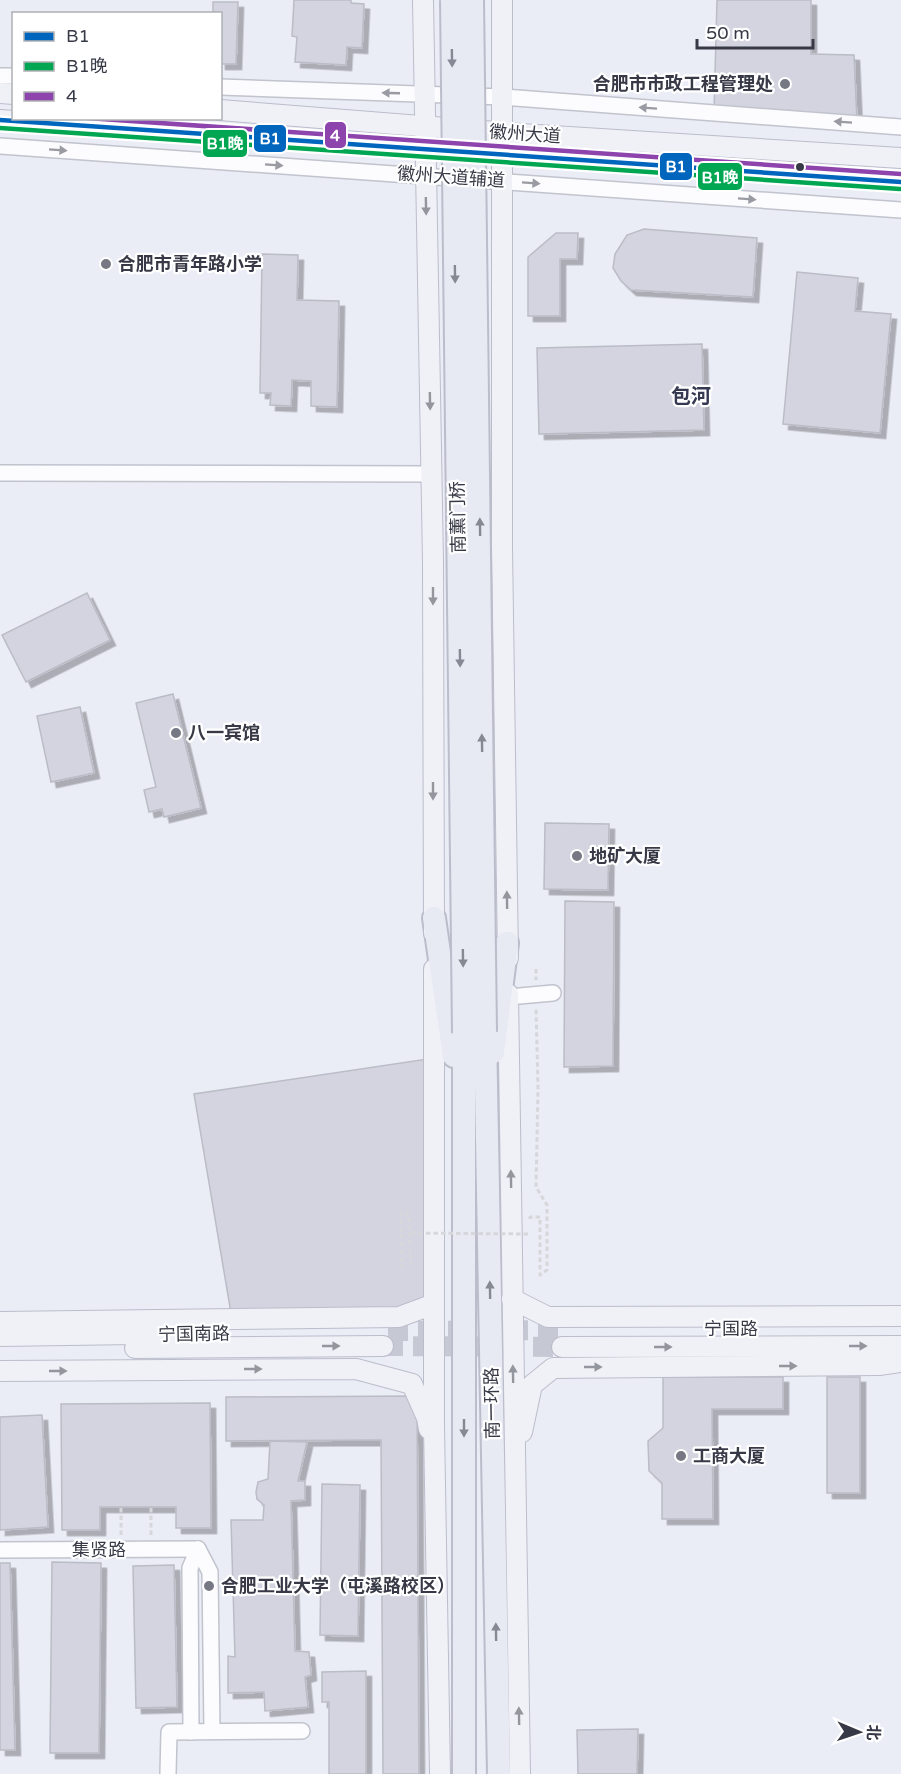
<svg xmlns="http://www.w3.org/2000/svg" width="901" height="1774" viewBox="0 0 901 1774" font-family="'Varela Round','Noto Sans SC',sans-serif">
  <defs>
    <filter id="shadow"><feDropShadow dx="5.5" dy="5.5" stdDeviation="0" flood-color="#0004"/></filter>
  </defs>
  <rect width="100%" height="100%" fill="#eaecf6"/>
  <g fill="#d3d4df" stroke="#babcc6" stroke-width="1.5" filter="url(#shadow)">
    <path d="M294,0H351V3L364,4L362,48L347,47L346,65L295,62L297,37L292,36Z"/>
    <path d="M717,0H811V54L854,55L857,123L714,113Z"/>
    <path d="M213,2H238L236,64H220V14H213Z"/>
    <path d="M644,229L757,238L753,297L631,290L621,281L613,268L615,254L627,235Z"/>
    <path d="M556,233H578L577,259H560V316H528V257Z"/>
    <path d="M262,254L298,255L297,300L339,301L337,407L311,406V381L292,380L291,406L270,405L271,393H260Z"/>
    <path d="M797,272L858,278L855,311L891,314L880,433L783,424Z"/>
    <path d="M702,344L704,430L539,434L537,348Z"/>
    <path d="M87,593L110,640L26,682L2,635Z"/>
    <path d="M173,694L201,808L164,817L162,809L149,812L144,790L156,787L136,703Z"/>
    <path d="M80,707L94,773L51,782L37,716Z"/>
    <path d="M545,823L609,824L608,890L544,889Z"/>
    <path d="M565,901L614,902L613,1066L564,1067Z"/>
    <path d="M434,1058V1304L399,1317L232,1319L194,1094Z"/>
    <path d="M663,1377H783V1409H712L713,1519H662V1483L649,1471L648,1441L663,1428Z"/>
    <rect x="827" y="1377" width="33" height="116"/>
    <path d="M417,1396L419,1774H383L381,1440L226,1441V1397Z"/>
    <path d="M210,1403L211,1528H176V1507H100V1530H62L61,1404Z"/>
    <path d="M42,1415L48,1527L0,1530V1417Z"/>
    <path d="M270,1441L307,1442L298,1481H305V1500L291,1501L295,1651L309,1652L311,1675L305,1677L308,1707L265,1711L264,1692L228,1693V1656L235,1657L231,1520H263L264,1505L257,1499L256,1492L258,1482L268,1479Z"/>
    <path d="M322,1484L360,1485L358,1636L320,1635Z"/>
    <path d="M52,1562L101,1563L99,1753H50Z"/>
    <path d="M0,1563H10L15,1750H0Z"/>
    <path d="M174,1565L177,1707L136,1708L133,1566Z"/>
    <path d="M366,1671V1774H329V1702H322V1672Z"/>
    <path d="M638,1729L637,1774H578L577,1730Z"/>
  </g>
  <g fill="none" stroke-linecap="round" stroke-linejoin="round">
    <g stroke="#c6c8d3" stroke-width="20" stroke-dasharray="20 10" stroke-linecap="butt">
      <path d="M388,1331L561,1330"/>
      <path d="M383,1346L562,1347"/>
    </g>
    <defs>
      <g id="minor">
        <path d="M0,76H14"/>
        <path d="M220,87L503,97L901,127"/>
        <path d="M0,146L901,210"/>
        <path d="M0,473L431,474"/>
        <path d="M508,997L553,993"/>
        <path d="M198,1549L210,1572L212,1731"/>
        <path d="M0,1550L198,1549"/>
        <path d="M191,1732L190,1568L198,1549"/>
        <path d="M168,1774L169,1732L302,1731"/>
      </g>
      <g id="major">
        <path d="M423,0L433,562L434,933"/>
        <path d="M502,0V548L508,958"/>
        <path d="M0,93L14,94"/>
        <path d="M220,110L521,134L901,158"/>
        <path d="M0,120L901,182"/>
        <path d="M434,969V1427L440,1774"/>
        <path d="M508,994L520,1774"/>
        <path d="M512,1299L548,1317L901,1316"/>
        <path d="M0,1322L399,1317L434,1304"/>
        <path d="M0,1336L202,1333"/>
        <path d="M562,1347L901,1346"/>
        <path d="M135,1348L383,1346"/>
        <path d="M0,1371L356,1369L412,1384L427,1418L429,1429"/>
        <path d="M522,1432L532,1385L553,1368L879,1365L901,1362"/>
      </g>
      <g id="highway">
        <path d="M434,918L454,1056"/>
        <path d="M485,1032L499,1774"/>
        <path d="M493,1052L507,943"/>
        <path d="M464,1774V1033"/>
      </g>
    </defs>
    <use href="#minor" stroke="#c1c3cd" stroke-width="18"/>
    <use href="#major" stroke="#bbbdcb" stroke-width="22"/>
    <use href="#highway" stroke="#bbbdcb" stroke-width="26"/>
    <g stroke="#d6d7da" stroke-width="3" stroke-dasharray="4.5 3" stroke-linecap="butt">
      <path d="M536,969V980"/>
      <path d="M530,1219V1217H540V1275L547,1270V1205L536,1187L538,1088L536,1008"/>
      <path d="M402,1269L401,1213L409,1214L411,1265"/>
      <path d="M121,1535V1507"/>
      <path d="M151,1535V1507"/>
    </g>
    <use href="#minor" stroke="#fcfcfe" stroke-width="15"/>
    <use href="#major" stroke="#f0f1f7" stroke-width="20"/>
    <use href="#highway" stroke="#e7e9f3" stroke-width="22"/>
    <defs>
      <g id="highway-bridge">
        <path d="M452,0L464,1033"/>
        <path d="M472,0L485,1032"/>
      </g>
    </defs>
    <use href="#highway-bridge" stroke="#bbbdcb" stroke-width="26" stroke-linecap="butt"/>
    <path stroke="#d6d7da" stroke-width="3" stroke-dasharray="4.5 3" stroke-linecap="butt" d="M411,1233L529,1234"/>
    <use href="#highway-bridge" stroke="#e7e9f3" stroke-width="22"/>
    <defs>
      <path id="bus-1" d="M0,120L901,182"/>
      <path id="bus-2" d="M0,128L900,189"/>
      <path id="bus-3" d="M87,118L901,174"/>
    </defs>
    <use href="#bus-1" stroke="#fff" stroke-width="9"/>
    <use href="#bus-2" stroke="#fff" stroke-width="9"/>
    <use href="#bus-3" stroke="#fff" stroke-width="9"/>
    <use href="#bus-1" stroke="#0065bd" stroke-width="4.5"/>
    <use href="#bus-2" stroke="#00a651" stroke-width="4.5"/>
    <use href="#bus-3" stroke="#8e44ad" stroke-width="4.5"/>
  </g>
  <defs><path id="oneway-solid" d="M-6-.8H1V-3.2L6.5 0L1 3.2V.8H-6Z" transform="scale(1.5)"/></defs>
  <g fill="#868994">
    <use href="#oneway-solid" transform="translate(452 58) rotate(89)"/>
    <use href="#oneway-solid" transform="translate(455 274) rotate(89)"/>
    <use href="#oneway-solid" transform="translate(480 527) rotate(-91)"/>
    <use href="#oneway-solid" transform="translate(460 658) rotate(89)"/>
    <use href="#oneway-solid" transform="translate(482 743) rotate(-91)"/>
    <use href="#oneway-solid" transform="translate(463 958) rotate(89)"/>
    <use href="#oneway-solid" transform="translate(490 1290) rotate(-91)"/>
    <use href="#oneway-solid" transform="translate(464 1428) rotate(90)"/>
    <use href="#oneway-solid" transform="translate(496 1632) rotate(-91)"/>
  </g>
  <g fill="#9a9ba2">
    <use href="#oneway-solid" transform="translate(391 93) rotate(-178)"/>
    <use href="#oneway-solid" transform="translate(648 108) rotate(-176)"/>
    <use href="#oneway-solid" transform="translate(843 122) rotate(-176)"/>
    <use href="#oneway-solid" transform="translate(58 150) rotate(4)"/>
    <use href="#oneway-solid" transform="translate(274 165) rotate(4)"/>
    <use href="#oneway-solid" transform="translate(531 183) rotate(4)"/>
    <use href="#oneway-solid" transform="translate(747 199) rotate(4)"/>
  </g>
  <g fill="#94969e">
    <use href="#oneway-solid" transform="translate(426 206) rotate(89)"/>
    <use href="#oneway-solid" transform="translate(430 401) rotate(89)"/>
    <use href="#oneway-solid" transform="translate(433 596) rotate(90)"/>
    <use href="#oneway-solid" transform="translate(433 791) rotate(90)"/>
    <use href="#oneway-solid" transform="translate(507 900) rotate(-91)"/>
    <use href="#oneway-solid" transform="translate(511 1179) rotate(-91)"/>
    <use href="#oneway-solid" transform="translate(331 1346)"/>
    <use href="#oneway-solid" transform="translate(858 1346)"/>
    <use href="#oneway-solid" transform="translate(663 1347)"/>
    <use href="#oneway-solid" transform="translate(788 1366)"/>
    <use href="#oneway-solid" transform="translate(593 1367)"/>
    <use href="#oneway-solid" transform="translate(253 1369)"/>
    <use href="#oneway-solid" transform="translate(58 1371)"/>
    <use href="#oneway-solid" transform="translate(513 1374) rotate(-91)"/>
    <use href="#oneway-solid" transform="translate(519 1716) rotate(-91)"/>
  </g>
  <g fill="#767884" stroke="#fff" stroke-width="2">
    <circle cx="785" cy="84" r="6"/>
    <circle cx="106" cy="264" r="6"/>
    <circle cx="176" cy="733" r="6"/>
    <circle cx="577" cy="856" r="6"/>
    <circle cx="681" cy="1456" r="6"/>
    <circle cx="209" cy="1586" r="6"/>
  </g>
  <circle fill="#373a46" stroke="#fff" stroke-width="2" cx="800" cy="167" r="5"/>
  <g text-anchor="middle" stroke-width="4.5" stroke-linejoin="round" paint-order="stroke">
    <g font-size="18" font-weight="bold" fill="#373a46" stroke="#fff" text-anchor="start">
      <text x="773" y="90" text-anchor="end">合肥市市政工程管理处</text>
      <text x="118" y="270">合肥市青年路小学</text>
      <text x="188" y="739">八一宾馆</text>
      <text x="589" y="862">地矿大厦</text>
      <text x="693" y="1462">工商大厦</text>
      <text x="221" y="1592">合肥工业大学（屯溪路校区）</text>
    </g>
    <g font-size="18" fill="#373a46" stroke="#fff">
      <text transform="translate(525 134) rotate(4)" y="6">徽州大道</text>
      <text transform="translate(451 177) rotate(4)" y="6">徽州大道辅道</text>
      <text transform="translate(458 517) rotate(-91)" y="6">南薰门桥</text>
      <text x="731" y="1335">宁国路</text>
      <text transform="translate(194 1334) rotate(-1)" y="6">宁国南路</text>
      <text transform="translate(492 1403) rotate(-91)" y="6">南一环路</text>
      <text x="99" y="1556">集贤路</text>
    </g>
    <g font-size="20" font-weight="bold" fill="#353951" stroke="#fff">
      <text x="691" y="403">包河</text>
    </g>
  </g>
  <g stroke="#fff" stroke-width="2">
    <rect x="324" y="121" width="23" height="28" rx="6" fill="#8e44ad"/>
    <rect x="253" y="124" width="34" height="29" rx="6" fill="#0065bd"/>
    <rect x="202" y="129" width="46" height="29" rx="6" fill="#00a651"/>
    <rect x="659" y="152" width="34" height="29" rx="6" fill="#0065bd"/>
    <rect x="697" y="162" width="46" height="29" rx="6" fill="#00a651"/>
  </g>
  <g font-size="16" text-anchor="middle" font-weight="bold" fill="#fff">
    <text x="335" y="141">4</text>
    <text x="270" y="144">B1</text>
    <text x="225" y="149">B1晚</text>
    <text x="676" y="172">B1</text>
    <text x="720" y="183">B1晚</text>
  </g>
  <rect x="12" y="12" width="210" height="108" fill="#ffffff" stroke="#afb0b5" stroke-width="1.5"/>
  <rect x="24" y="32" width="30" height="9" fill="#0065bd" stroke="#afb0b5" stroke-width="1.5"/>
  <text x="66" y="42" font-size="18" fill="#373a46">B1</text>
  <rect x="24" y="62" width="30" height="9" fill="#00a651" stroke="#afb0b5" stroke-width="1.5"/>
  <text x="66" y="72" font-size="18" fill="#373a46">B1晚</text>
  <rect x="24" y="92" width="30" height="9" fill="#8e44ad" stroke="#afb0b5" stroke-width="1.5"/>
  <text x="66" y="102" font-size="18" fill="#373a46">4</text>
  <g transform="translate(859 1732) rotate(92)" stroke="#ffffff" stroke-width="4.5" paint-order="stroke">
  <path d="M0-4.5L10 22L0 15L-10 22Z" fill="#373a46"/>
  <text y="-9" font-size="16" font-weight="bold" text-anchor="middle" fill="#373a46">北</text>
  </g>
  <path d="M697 39v9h116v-9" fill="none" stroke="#373a46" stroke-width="3"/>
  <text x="706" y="39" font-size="18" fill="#373a46" stroke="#ffffff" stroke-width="4.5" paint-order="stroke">50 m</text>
</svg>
